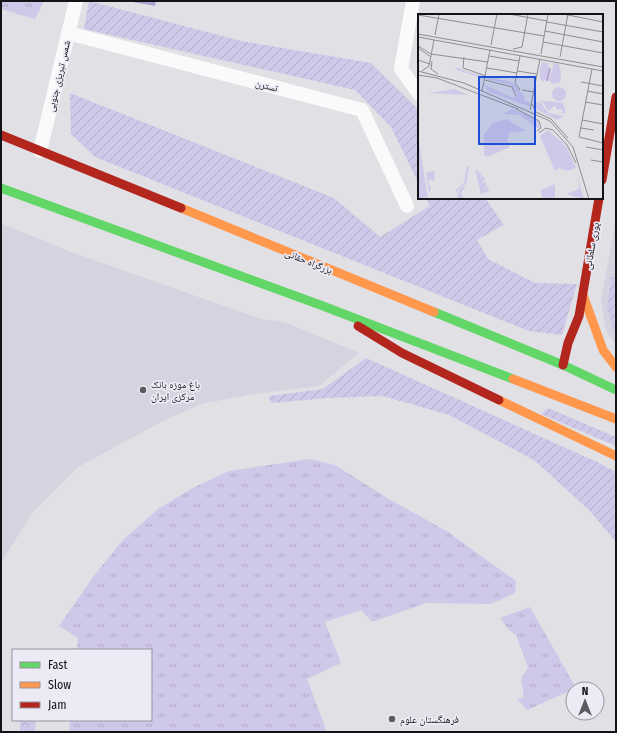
<svg xmlns="http://www.w3.org/2000/svg" width="617" height="733" viewBox="0 0 617 733" font-family="'Fira Sans Condensed','Noto Naskh Arabic',sans-serif">
  <defs>
    <pattern id="grass-tufts" width="24" height="20" patternUnits="userSpaceOnUse"><rect width="24" height="20" fill="#d0c8e9"/><path d="M3 7l-1-3M5 7V3M7 7l1-3M15 17l-1-3M17 17v-4M19 17l1-3" fill="none" stroke="#b2abc7"/></pattern>
    <pattern id="forest-crowns" width="20" height="18" patternUnits="userSpaceOnUse"><rect width="20" height="18" fill="#d0c8e9"/><path d="M2 6a3 3 0 1 1 6 0M12 15a3 3 0 1 1 6 0" fill="none" stroke="#b2abc7"/></pattern>
    <pattern id="garden-furrows" width="10" height="10" patternUnits="userSpaceOnUse"><rect width="10" height="10" fill="#d0c8e9"/><path d="M-1 1l2-2M0 10L10 0M9 11l2-2" fill="none" stroke="#b2abc7"/></pattern>
  </defs>
  <rect width="100%" height="100%" fill="#e0e0e5"/>
  <g fill="#d5d3df">
    <path d="M616,219V345L606,331L601,300Z"/>
    <path d="M1,223L68,251L261,319L284,322L359,353L319,386L253,394L201,404L159,423L78,467L32,513L1,563Z"/>
  </g>
  <g fill="url(#grass-tufts)">
    <path d="M1,1H44L35,19L1,9Z"/>
    <path d="M310,459L335,465L389,499L448,532L516,581L515,593L491,604L426,603L372,622L361,610L325,622L341,663L307,679L327,732H69L70,720H151V650H77L78,638L59,626L93,577L123,540L158,509L193,488L229,471Z"/>
    <path d="M530,607L576,688L527,710L517,699L524,697L521,680L528,667L516,635L509,630L500,618Z"/>
  </g>
  <path fill="url(#forest-crowns)" d="M20,720H36L35,732H20Z"/>
  <g fill="url(#garden-furrows)">
    <path d="M89,1L241,41L371,63L419,110V184L391,127L355,90L84,29Z"/>
    <path d="M70,93L334,198L380,237L430,206L426,198H485L504,225L477,240L488,259L535,283L577,284L562,335L529,331L95,157L71,134Z"/>
    <path d="M611,277H616V337L607,308Z"/>
    <path d="M366,358L597,462L616,472V542L589,510L534,460L449,415L383,396L327,398L271,403L269,396L323,389Z"/>
    <path d="M548,408L616,437V446L541,414Z"/>
  </g>
  <path fill="#afa3d0" d="M127,1H156L155,6Z"/>
  <g fill="none" stroke-linecap="round" stroke-linejoin="round">
    <g stroke="#fafafb" stroke-width="14">
      <path d="M413,1L401,69L419,94"/>
      <path d="M68,33L362,110L407,206"/>
      <path d="M40,151L76,1"/>
    </g>
    <g stroke="#63d668" stroke-width="9">
      <path d="M1,188L323,306L513,379"/>
      <path d="M434,312L563,365L616,390"/>
    </g>
    <g stroke="#ff974d" stroke-width="9">
      <path d="M181,208L434,312"/>
      <path d="M583,295L603,350L616,367"/>
      <path d="M513,379L616,419"/>
      <path d="M499,400L616,456"/>
    </g>
    <g stroke="#b3261e" stroke-width="9">
      <path d="M1,135L181,208"/>
      <path d="M602,180L616,97"/>
      <path d="M358,326L402,353L499,400"/>
      <path d="M563,365L568,343L579,316L599,198"/>
    </g>
  </g>
  <g fill="#5b5a5e" stroke="#eceaf5" stroke-width="1.5">
    <circle cx="143" cy="390" r="4"/>
    <circle cx="392" cy="719" r="4"/>
  </g>
  <g text-anchor="middle" stroke-width="3.5" stroke-linejoin="round" paint-order="stroke">
    <g font-size="10" fill="#131216" stroke="#eceaf5">
      <text transform="translate(58 76) rotate(-77)" y="4">شمس تبریزی جنوبی</text>
      <text transform="translate(267 85) rotate(15)" y="4">نسترن</text>
      <text transform="translate(591 246) rotate(-80)" y="4">پوری سلطانی</text>
      <text transform="translate(309 261) rotate(22)" y="4">بزرگراه حقانی</text>
    </g>
    <g font-size="10" fill="#131216" stroke="#eceaf5" text-anchor="start">
      <text x="151" y="388">باغ موزه بانک<tspan x="151" dy="12">مرکزی ایران</tspan></text>
      <text x="400" y="723">فرهنگستان علوم</text>
    </g>
  </g>
  <g transform="translate(418 14)">
    <rect width="185" height="185" fill="#e0e0e5"/>
    <path d="M124,48L129,49L131,53L129,65L124,68L121,61ZM136,49L141,50L143,60L142,68L134,70L131,66ZM41,54L50,58L65,62L64,64L36,55ZM36,75L51,81L9,79L24,77ZM89,105L108,117L90,119L92,123L89,125L92,133L69,143L66,141V120L75,109ZM0,116L2,134L10,185H0ZM130,116L148,132L158,154L150,157L141,154L137,157L122,122ZM49,152L51,153L48,170H47L40,176L39,179L41,181V176L48,171L43,179L46,185H40L38,176L46,169ZM57,155L65,161L61,162L66,163L67,166L63,169L68,168L69,172L65,175L70,173L71,177L63,180ZM17,157L16,168L13,165L10,167L13,175L11,179L8,158ZM160,159L162,172L166,185L148,180L161,175ZM137,170V185H124L123,176Z" fill="#d0c8e9"/>
    <path d="M69,63L94,68L107,83L105,86L113,89L112,93L69,77L67,71L95,84L100,81L93,71L68,65ZM134 80a7 7 0 1 1 14 0a7 7 0 1 1-14 0ZM120,86L145,89L148,100L144,99L145,95H138V91L130,97L126,89ZM116,88L123,89L130,99L146,102L139,106L118,95ZM94,95L120,107L122,114H119L102,101L85,100Z" fill="#d0c8e9"/>
    <path fill="none" stroke="#afa3d0" stroke-width="2" d="M129,67L132,54"/>
    <path fill="none" stroke="#8e8e92" stroke-width="1" d="M91,0L129,7M145,0L185,8M0,1L126,22M129,8L185,18M127,17L185,28M0,20L185,53M17,21L21,0M0,23L185,57M125,28L185,39M73,31L79,0M0,32L13,40L70,48M0,34L13,43M95,35L104,33L110,0M123,40L130,0M71,42L101,47M102,42L97,69L102,76M46,43L45,54L68,62M142,43L150,0M0,46L12,50M14,47L13,55L20,60M69,54L99,59M174,55L161,123L185,129M0,57L46,69L132,107L155,133L171,185M4,57L11,52L16,26M99,57L119,60M0,61L19,64L100,95M67,66L94,73L98,82M163,68L185,72M104,76L116,78M64,77L72,36M169,77L185,80M167,88L185,91M114,90L118,98L133,105L150,124M98,95L121,107L123,114L119,117M112,96L122,45M164,106L185,110M163,114L176,116M121,119L128,114L135,116L149,131L158,149M168,133L185,136M173,146L185,148"/>
    <path fill="#1d4ed8" fill-opacity="0.15" stroke="#1d4ed8" stroke-width="2" d="M61,63H117V130H61Z"/>
    <rect width="185" height="185" fill="none" stroke="#131216" stroke-width="2"/>
  </g>
  <rect width="617" height="733" fill="none" stroke="#131216" stroke-width="4"/>
  <rect x="12" y="649" width="140" height="72" fill="#eceaf5" stroke="#95949c"/>
  <rect x="20" y="662" width="20" height="6" fill="#63d668" stroke="#95949c"/>
  <text x="48" y="669" font-size="12" fill="#131216">Fast</text>
  <rect x="20" y="682" width="20" height="6" fill="#ff974d" stroke="#95949c"/>
  <text x="48" y="689" font-size="12" fill="#131216">Slow</text>
  <rect x="20" y="702" width="20" height="6" fill="#b3261e" stroke="#95949c"/>
  <text x="48" y="709" font-size="12" fill="#131216">Jam</text>
  <g transform="translate(585 701)"><circle r="19" fill="#eceaf5" stroke="#95949c"/>
  <path d="M0-3L7 15L0 10L-7 15Z" fill="#5b5a5e"/>
  <text y="-6" font-size="11" font-weight="bold" text-anchor="middle" fill="#131216">N</text>
  </g>
</svg>
